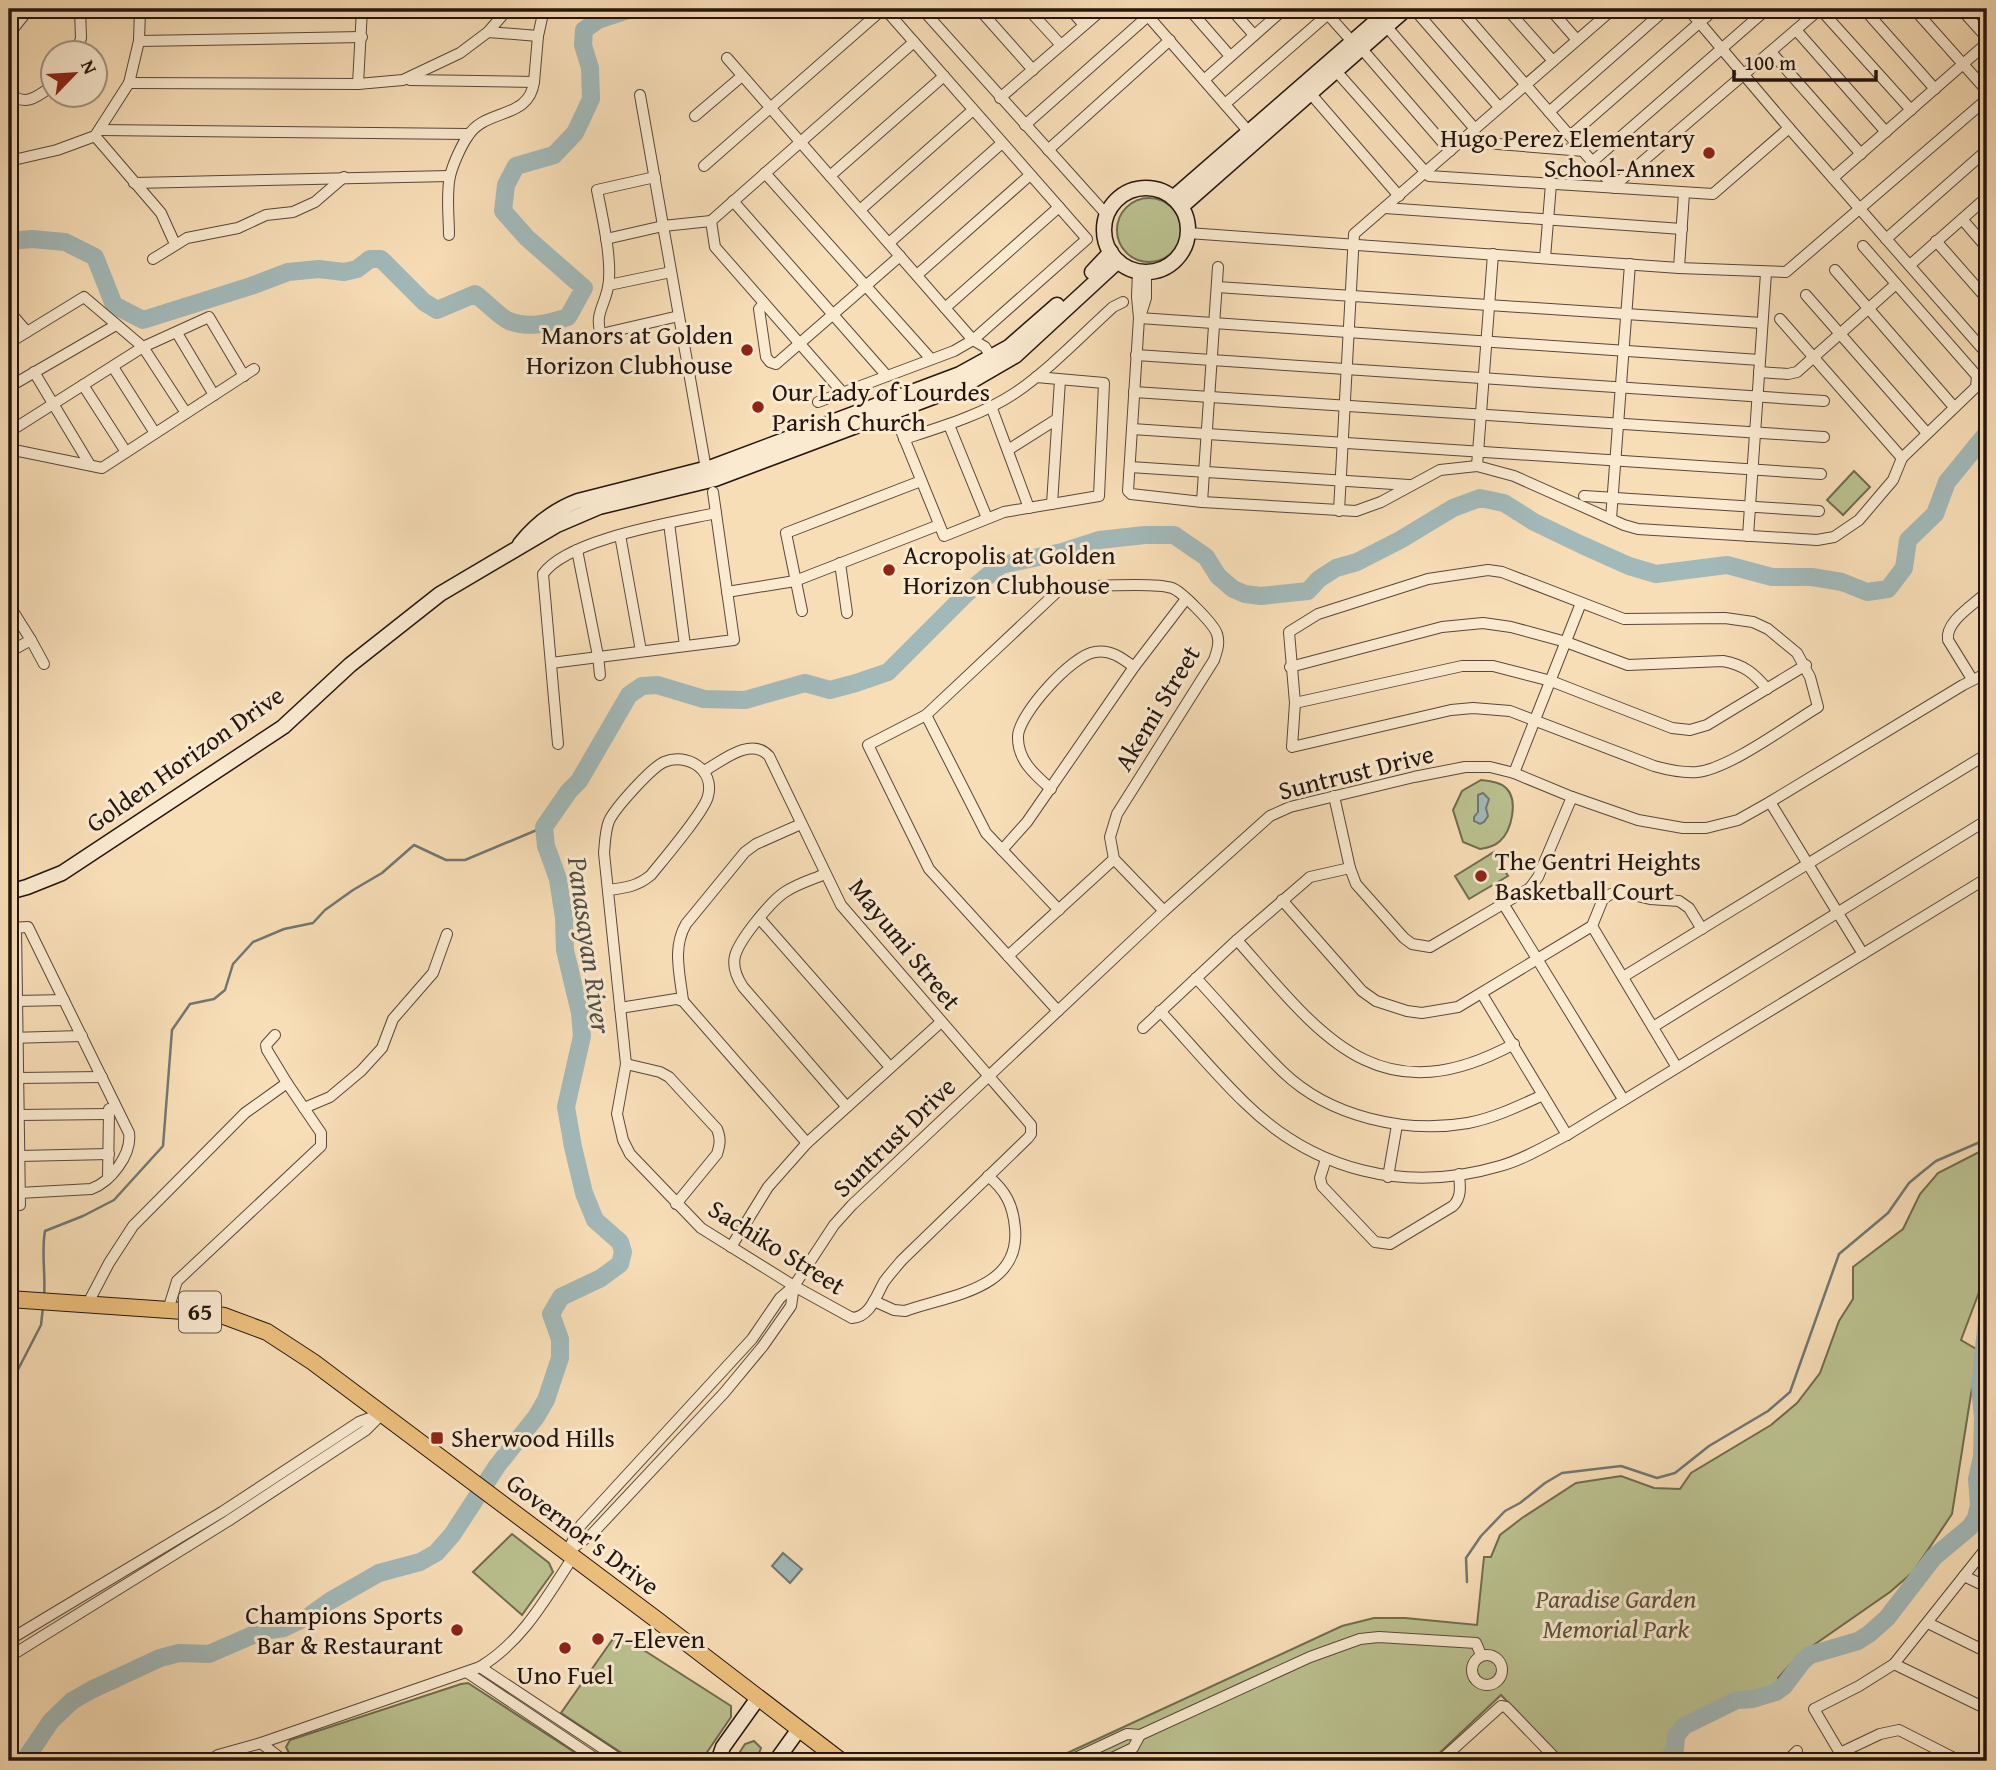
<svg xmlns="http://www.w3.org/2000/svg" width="1996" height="1770" viewBox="0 0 1996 1770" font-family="'Gentium Book Plus',serif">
  <rect width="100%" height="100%" fill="#f8deb7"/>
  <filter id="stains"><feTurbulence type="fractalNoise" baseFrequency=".00286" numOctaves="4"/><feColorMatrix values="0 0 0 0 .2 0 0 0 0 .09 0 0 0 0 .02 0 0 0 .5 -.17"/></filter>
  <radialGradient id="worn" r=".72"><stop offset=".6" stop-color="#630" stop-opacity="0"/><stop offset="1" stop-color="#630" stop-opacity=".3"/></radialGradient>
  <g fill="#bbc290" stroke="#706c50" stroke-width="2">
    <circle cx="1149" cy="230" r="32"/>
    <path d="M1854,471L1870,487L1843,515L1827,500Z"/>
    <path d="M1481,780C1489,781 1501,782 1507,789C1518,801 1512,830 1500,841C1495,846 1487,848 1480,849L1463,842L1453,810L1462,791Z"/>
    <path d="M1494,852L1508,876L1469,899L1455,876Z"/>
    <path d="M1987,1148V1271L1961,1340L1978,1350L1952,1514L1913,1572L1890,1592L1798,1656L1778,1678L1784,1686C1765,1700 1756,1695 1737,1700C1730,1702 1688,1722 1683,1727C1673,1736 1675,1750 1667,1761H1564L1501,1695L1431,1761H1050L1342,1626L1374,1618H1405L1477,1625L1484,1557H1491L1500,1535L1522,1518L1576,1483L1621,1476L1654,1488L1680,1489L1691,1473L1771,1425L1797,1403L1820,1373L1839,1321L1853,1299V1267L1903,1229L1920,1194L1938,1173Z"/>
    <path d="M512,1534L549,1563L553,1572L522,1615L473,1572Z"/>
    <path d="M617,1633L731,1706V1717L701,1761H634L561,1713Z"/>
    <path d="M468,1683L588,1761H299L290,1755L286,1747L290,1740L461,1684Z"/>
    <path d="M754,1741L761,1748L756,1761H734L745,1744Z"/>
  </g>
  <g fill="#a2b9b9" stroke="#707775" stroke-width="2">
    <path d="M1483,793L1489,799L1486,808L1488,816L1484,822L1480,824L1474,821V817L1478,812V795Z"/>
    <path d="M783,1553L802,1569L790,1583L772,1566Z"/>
  </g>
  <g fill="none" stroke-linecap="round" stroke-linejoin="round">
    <g stroke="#707775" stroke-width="2.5">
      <path d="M44,1297C46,1275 41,1253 45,1231L83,1216L114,1200L163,1146L172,1030L190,1004L214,999L225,990L233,964L253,942L284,929L313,923L325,910L353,890L382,873L414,845L446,860H465L544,827"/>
      <path d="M9,1387L41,1325L43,1307"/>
      <path d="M1467,1582L1466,1558L1481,1536L1505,1511L1520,1503L1545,1483L1562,1473L1621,1466L1657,1478L1675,1473L1709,1446L1768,1411L1790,1392L1839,1254L1888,1213L1909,1183L1921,1173L1936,1161L1987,1139"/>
    </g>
    <g stroke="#a2b9b9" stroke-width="18">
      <path d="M9,241L32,239L65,242L95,257L114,305L143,320L251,286L288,272L319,269L344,272L357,269L370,259H381L424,302L437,310L475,294C484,300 501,318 509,321C530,329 549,323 568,317L584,288L527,238L503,211L506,185L516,166L554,155L575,133L591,99L590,68L583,45L584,30L598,20L631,9"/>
      <path d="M24,1761L51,1721L72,1701L91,1690L160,1658L179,1653L209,1654L262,1631L284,1628L309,1616L330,1601L379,1573L420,1562L436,1553L452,1535L497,1466L536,1417L546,1400L560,1358V1339L551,1314L561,1297L601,1278L620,1264L623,1252L620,1242L595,1220L584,1193L573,1147L566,1107L582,1036L580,1013L565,950L564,918L558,879L546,846L544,827L569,791L579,781L629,695L642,686L657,685L704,699L745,700L805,683L830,690L856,683L888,672L967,593L1001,565L1062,552L1099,540L1145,535H1174L1206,557L1218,576L1233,589L1245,594L1261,596L1308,591L1319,579L1336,568L1357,562L1400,540L1453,508L1480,498L1504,503L1534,522L1582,545L1629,566L1656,574L1727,565L1772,577H1812L1842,582L1867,592L1888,589L1904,568L1908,540L1935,514L1947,482L1987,433"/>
      <path d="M1667,1761L1675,1749L1676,1736L1684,1726L1737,1700L1753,1699L1776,1692L1784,1686L1802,1662L1810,1655L1858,1641L1869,1634L1887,1618L1934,1557L1970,1527L1976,1518L1979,1505L1977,1479L1982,1457L1983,1417L1980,1386L1987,1320"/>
    </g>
    <defs>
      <g id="street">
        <path d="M922,9L1107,215"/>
        <path d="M979,9L1033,70"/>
        <path d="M1028,9L1061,45"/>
        <path d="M1070,9L1084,25"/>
        <path d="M1142,9L1249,132"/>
        <path d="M1189,9L1230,56"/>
        <path d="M1231,9L1254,35"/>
        <path d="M1323,9L1348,37"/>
        <path d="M1414,9L1499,107"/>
        <path d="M1460,9L1615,188"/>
        <path d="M1507,9L1553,61"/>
        <path d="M1550,9L1577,40"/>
        <path d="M1688,9L1789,128L1987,354"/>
        <path d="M1820,9L1911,110"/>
        <path d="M1864,9L1935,89"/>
        <path d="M1914,9L1987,91"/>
        <path d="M1961,9L1987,38"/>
        <path d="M1386,26L1475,129"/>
        <path d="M1796,30L1886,132"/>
        <path d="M488,32L538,36"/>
        <path d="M9,34L29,9"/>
        <path d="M139,41L362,37"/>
        <path d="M1361,48L1450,151"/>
        <path d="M77,52L81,38L80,9"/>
        <path d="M1771,52L1861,154"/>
        <path d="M727,58L973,340L985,347L994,362"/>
        <path d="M1336,71L1429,176L1713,194L1789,128"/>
        <path d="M410,80L534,82L538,36L544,9"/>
        <path d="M1204,80L1284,9"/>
        <path d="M129,83L358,84L403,80L460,53L488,32L508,9"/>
        <path d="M358,84L362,9"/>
        <path d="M9,92C24,108 37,97 52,86"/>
        <path d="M1310,93L1399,196"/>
        <path d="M640,95L706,469"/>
        <path d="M1000,98L1103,9"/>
        <path d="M1225,104L1334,9"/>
        <path d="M1549,112L1666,9"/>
        <path d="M695,116L742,76"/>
        <path d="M1025,125L1148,16"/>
        <path d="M100,130L468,134"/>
        <path d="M95,136L161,213L175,244"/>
        <path d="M1570,136L1715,9"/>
        <path d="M1461,141L1584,151"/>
        <path d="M1048,150L1170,40"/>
        <path d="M9,161L57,150L95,136L129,83L139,41L140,9"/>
        <path d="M1592,162L1767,9"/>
        <path d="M704,166L883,9"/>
        <path d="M765,173L931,359"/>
        <path d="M830,176L944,76"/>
        <path d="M655,177L597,190C602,215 613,263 608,287C605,305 594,315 601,334L679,316"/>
        <path d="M1833,178L1987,43"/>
        <path d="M134,183L450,176"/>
        <path d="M1614,186L1820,9"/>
        <path d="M733,201L887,376"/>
        <path d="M1385,208L1682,229"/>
        <path d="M860,210L973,110"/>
        <path d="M1962,219L1987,248"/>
        <path d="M1188,233L1679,268L1786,272L1987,99"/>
        <path d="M449,235C449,217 446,194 450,176C453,164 461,146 468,136C485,108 529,120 534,82"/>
        <path d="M606,239L663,226L711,221"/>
        <path d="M1886,239L1987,150"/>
        <path d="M1936,241L1987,299"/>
        <path d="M889,243L1002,143"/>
        <path d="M1545,258L1551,184"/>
        <path d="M153,259L187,238L238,228L266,215L293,212L315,202L344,177"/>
        <path d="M1910,265L1987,197"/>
        <path d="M1679,268L1684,193"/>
        <path d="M1835,270L1954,407"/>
        <path d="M1138,271L1137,297L1139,318L1128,491L1131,494L1202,502L1356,511L1381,502L1440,470L1477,466L1514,476L1624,525L1638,529L1817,540L1834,537L1859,520L1893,480L1902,458L1976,387L1977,376L1863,246"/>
        <path d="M917,275L1030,175"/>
        <path d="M609,285L671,272"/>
        <path d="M1217,287L1762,323"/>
        <path d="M1806,295L1926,432"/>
        <path d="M764,303L759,309L766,357L770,362L776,364L900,256"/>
        <path d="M945,308L1059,207"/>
        <path d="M9,311L27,332"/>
        <path d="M1141,314L1146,298V272"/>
        <path d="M1139,318L1760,360"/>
        <path d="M1780,319L1902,458"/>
        <path d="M177,333L214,395"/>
        <path d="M9,343L84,297L143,347L209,317L244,376"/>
        <path d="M1136,355L1824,401"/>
        <path d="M113,367L155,433"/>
        <path d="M34,372L90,465"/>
        <path d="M1759,372L1788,374L1797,372L1896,284"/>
        <path d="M83,385L126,452"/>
        <path d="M9,387L116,325"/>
        <path d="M1134,392L1824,437"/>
        <path d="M843,393L715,247L711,221L914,42"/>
        <path d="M818,402L954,351L973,340L1087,239L885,9"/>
        <path d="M891,406L944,536L1004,512L1099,496L1104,383L1036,377"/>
        <path d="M991,406L1029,508"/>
        <path d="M949,425L987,518"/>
        <path d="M1132,429L1821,474"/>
        <path d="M9,432L143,347L186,413"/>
        <path d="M904,439C941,427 982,415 1015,393C1050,369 1081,336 1113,307L1123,302"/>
        <path d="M9,449L102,468L254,369"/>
        <path d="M1008,450L1057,419"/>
        <path d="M1477,466L1493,254"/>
        <path d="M1130,467L1409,485"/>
        <path d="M1584,496L1819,511"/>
        <path d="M1202,502L1218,267"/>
        <path d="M1052,504L1060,380"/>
        <path d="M1339,511L1354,234L1613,9"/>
        <path d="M1611,519L1630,264"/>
        <path d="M669,523L685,646"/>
        <path d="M620,535L641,651"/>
        <path d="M1748,536L1766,273"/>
        <path d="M577,550L598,656L600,675"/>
        <path d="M840,563L847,613"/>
        <path d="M1488,570L1502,572L1624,619L1725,618L1753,622L1768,629L1797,653L1810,677L1818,707C1788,725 1729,769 1697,772C1682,773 1668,770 1654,766L1510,711L1473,708L1451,710L1292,747L1295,703L1289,632L1318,614L1428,579Z"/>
        <path d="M727,592L795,581L939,525"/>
        <path d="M9,605L31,640L9,652"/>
        <path d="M802,611L786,533L921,481"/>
        <path d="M31,640L44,664"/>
        <path d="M551,663L734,640L713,492"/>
        <path d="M1290,667L1442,627L1483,623L1511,627L1566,642L1628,665L1723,661C1744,665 1754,673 1767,689"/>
        <path d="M1972,679L1948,640C1945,621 1975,604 1987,592"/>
        <path d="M1295,703L1462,666H1493L1551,681L1672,728L1690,730L1707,725L1806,665"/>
        <path d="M926,715L986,833L1059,910"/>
        <path d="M558,744L543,574C567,539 675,522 716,513"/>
        <path d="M1514,773L1581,603"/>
        <path d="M1051,789C1035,775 1017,760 1018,736C1019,714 1072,655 1095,652C1110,649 1122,658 1134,667"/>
        <path d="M1334,796L1350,868L1356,884L1404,938L1412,944L1430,947L1530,888L1538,877L1572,797"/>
        <path d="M1770,802L1863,954"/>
        <path d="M1002,850L1027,822L1134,667L1186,599"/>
        <path d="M825,874C811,880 797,884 785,892C771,901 739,940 735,956C732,968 737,978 743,987L846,1106"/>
        <path d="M608,890C626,888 638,886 651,875C663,860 705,811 708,796C715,770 687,752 664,762C651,768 615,808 609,821C605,831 605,843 604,853L626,1064L617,1114L623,1140L630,1154L701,1228L794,1286L852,1318C870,1317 876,1296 884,1282C889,1275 896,1267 902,1260L1028,1138L1031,1134V1125L841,905L769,756C751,736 722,761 704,771"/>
        <path d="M1282,900L1362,991L1376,1001L1407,1011L1422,1013L1458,1007L1592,926L1603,899L1611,894L1620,892L1650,899L1679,901L1689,908L1702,929"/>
        <path d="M1504,905L1623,1099"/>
        <path d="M760,919L890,1067"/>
        <path d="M1592,926L1676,1066"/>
        <path d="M9,928L28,927L129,1133C132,1154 111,1182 91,1189L19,1193L9,1186"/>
        <path d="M16,928L20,1205"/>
        <path d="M1237,940C1320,1034 1377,1118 1514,1044"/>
        <path d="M1008,956L1114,859"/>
        <path d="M1623,977L1987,754"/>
        <path d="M1196,978C1225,1009 1253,1043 1283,1072C1330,1117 1405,1134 1468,1123C1494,1118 1519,1106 1543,1095"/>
        <path d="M1482,994L1567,1135"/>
        <path d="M17,1001L64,1000"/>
        <path d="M683,1001C680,974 672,948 686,924L745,852L756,844L801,824"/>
        <path d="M620,1008L676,999L683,1001L807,1143"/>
        <path d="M1058,1011L929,869L868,745L926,715L1059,590C1079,586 1154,582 1172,588C1181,591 1214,624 1217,634C1220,643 1217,651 1214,660L1117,814L1110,837L1114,859L1164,911"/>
        <path d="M1160,1011C1188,1041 1214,1073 1244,1102C1314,1171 1405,1194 1500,1166C1523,1160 1545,1146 1567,1135L1987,878"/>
        <path d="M1653,1027L1987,820"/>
        <path d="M1143,1028L1237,940L1310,877L1350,868"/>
        <path d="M275,1035L266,1045L267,1050L287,1083"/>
        <path d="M9,1038L82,1036"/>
        <path d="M626,1064L660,1072L669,1077L717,1129C721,1139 720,1144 717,1154L676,1204"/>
        <path d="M18,1078L102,1077"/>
        <path d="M304,1108L330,1097L361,1071L382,1048L393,1019L433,973L447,934"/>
        <path d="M18,1115L109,1114"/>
        <path d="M19,1156L109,1154"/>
        <path d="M1326,1159L1320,1178L1322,1186L1375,1242L1390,1244L1453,1206C1462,1197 1460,1186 1459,1174"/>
        <path d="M1388,1177L1397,1125"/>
        <path d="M108,1178L109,1109"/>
        <path d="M731,1247L768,1187L807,1143L941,1022"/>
        <path d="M874,1301L894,1310L905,1311C949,1295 1021,1290 1015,1228C1013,1205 1006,1191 988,1176"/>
        <path d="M87,1305L109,1263L133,1226L245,1113L287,1083L321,1133V1146L177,1281L168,1310"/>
        <path d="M570,1550L592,1534L724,1393L763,1346L791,1306L794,1286"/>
        <path d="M567,1552L581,1525L752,1339L780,1298L794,1286L834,1225L852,1205L1164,911L1270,816L1290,807L1414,777L1465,767H1490L1514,773L1572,797L1638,820L1683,828H1706L1738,820L1770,802L1963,685L1987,673"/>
        <path d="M1964,1576L1987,1587"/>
        <path d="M1928,1623L1987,1652"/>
        <path d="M9,1640L222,1512L359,1422L378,1415"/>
        <circle cx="1487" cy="1670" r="15"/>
        <path d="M9,1657L228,1521L366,1430L382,1414"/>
        <path d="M1894,1664L1987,1709"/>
        <path d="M480,1667L622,1761"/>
        <path d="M468,1673L599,1761"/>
        <path d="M261,1743L284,1761"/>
        <path d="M209,1761L218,1755L261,1743L480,1667C523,1641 546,1598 573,1557"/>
        <path d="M1069,1761L1127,1734L1140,1735L1310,1657L1360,1639L1379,1637L1476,1643L1481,1655"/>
        <path d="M1106,1761L1133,1748L1140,1735"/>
        <path d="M1440,1761L1501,1706L1506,1707L1558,1761"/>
        <path d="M1540,1761L1549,1752"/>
        <path d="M1787,1761L1797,1751"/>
        <path d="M1960,1761L1899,1730L1880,1734L1840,1753L1814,1709L1859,1686L1894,1664L1987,1547"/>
      </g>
      <g id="secondary">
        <circle cx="1146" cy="230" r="42"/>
        <path d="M1173,198L1390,9"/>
        <path d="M1181,207L1406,9"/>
        <path d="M1092,272L1111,252"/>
        <path d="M520,544C536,524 554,510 578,501L712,467L960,374L1009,347L1057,305"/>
        <path d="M9,892L27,887L62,873L283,727L350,665L440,594L557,525L599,507L715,479L965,385L1015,356L1118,261"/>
        <path d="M718,1761L723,1747L758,1698"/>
        <path d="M776,1761L799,1729"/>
      </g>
      <path id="primary" d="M9,1299L198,1312L224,1316L267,1332L313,1362L657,1620L841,1761"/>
    </defs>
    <use href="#street" stroke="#594739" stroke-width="12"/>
    <use href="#secondary" stroke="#24150f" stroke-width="17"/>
    <use href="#primary" stroke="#24150f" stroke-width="18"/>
    <use href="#street" stroke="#faead0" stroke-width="10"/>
    <use href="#secondary" stroke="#faead0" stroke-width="14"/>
    <use href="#primary" stroke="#ecbf7c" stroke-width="16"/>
  </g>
  <g fill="#8f2418" stroke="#faead0" stroke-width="2.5">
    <circle cx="1709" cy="153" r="7"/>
    <circle cx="747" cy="350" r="7"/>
    <circle cx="758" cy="407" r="7"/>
    <circle cx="889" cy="570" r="7"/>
    <circle cx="1481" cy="876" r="7"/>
    <rect x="430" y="1431" width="14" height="14" rx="3.5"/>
    <circle cx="457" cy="1630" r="7"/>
    <circle cx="598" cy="1639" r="7"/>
    <circle cx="565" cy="1648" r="7"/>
  </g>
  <g text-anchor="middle" stroke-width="6" stroke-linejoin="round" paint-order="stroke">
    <rect fill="#faead0" stroke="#645549" stroke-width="2" x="179" y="1291.5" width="42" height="41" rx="5"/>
    <g font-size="24" font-weight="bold" fill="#24150f">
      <text x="200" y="1320">65</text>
    </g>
    <g font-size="26" fill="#24150f" stroke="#faead0" text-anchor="start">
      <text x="1695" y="147" text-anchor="end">Hugo Perez Elementary<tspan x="1695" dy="30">School-Annex</tspan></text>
      <text x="733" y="344" text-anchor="end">Manors at Golden<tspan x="733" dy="30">Horizon Clubhouse</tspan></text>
      <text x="772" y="401">Our Lady of Lourdes<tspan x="772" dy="30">Parish Church</tspan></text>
      <text x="903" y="564">Acropolis at Golden<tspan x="903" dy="30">Horizon Clubhouse</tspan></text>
      <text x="1495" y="870">The Gentri Heights<tspan x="1495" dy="30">Basketball Court</tspan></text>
      <text x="451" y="1447">Sherwood Hills</text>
      <text x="443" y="1624" text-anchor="end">Champions Sports<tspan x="443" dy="30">Bar &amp; Restaurant</tspan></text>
      <text x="612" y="1648">7-Eleven</text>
      <text x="565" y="1684" text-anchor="middle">Uno Fuel</text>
    </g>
    <g font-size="26" fill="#24150f" stroke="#faead0">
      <text transform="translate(1157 708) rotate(-59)" y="9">Akemi Street</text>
      <text transform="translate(185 759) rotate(-35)" y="9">Golden Horizon Drive</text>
      <text transform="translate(1356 772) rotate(-14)" y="9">Suntrust Drive</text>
      <text transform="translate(905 944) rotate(51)" y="9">Mayumi Street</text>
      <text transform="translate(894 1137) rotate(-44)" y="9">Suntrust Drive</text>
      <text transform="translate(777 1247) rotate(32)" y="9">Sachiko Street</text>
      <text transform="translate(583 1534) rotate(37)" y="9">Governor's Drive</text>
    </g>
    <g font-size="26" font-style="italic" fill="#59523c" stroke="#faead0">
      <text x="1616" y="1608">Paradise Garden<tspan x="1616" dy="30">Memorial Park</tspan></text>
    </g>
    <g font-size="28" font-style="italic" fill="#504e4a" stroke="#faead0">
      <text transform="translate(590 945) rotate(82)" y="10">Panasayan River</text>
    </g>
  </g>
  <rect width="1996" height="1770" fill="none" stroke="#f8deb7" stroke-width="35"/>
  <rect x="10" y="10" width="1975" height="1749" fill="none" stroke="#24150f" stroke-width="3.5"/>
  <rect x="18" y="18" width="1961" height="1735" fill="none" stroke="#24150f" stroke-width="2"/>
  <g transform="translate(74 74) rotate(65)"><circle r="33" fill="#faead0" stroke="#a49583" stroke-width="2"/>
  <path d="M0-5L12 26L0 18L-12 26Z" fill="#8f2418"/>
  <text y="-10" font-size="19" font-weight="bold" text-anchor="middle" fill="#24150f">N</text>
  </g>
  <path d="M1734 70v10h142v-10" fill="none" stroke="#24150f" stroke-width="3.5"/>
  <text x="1744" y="70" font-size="21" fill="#24150f" stroke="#faead0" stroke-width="5" paint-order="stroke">100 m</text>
  <rect width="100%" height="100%" filter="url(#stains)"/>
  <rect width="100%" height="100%" fill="url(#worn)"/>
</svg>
